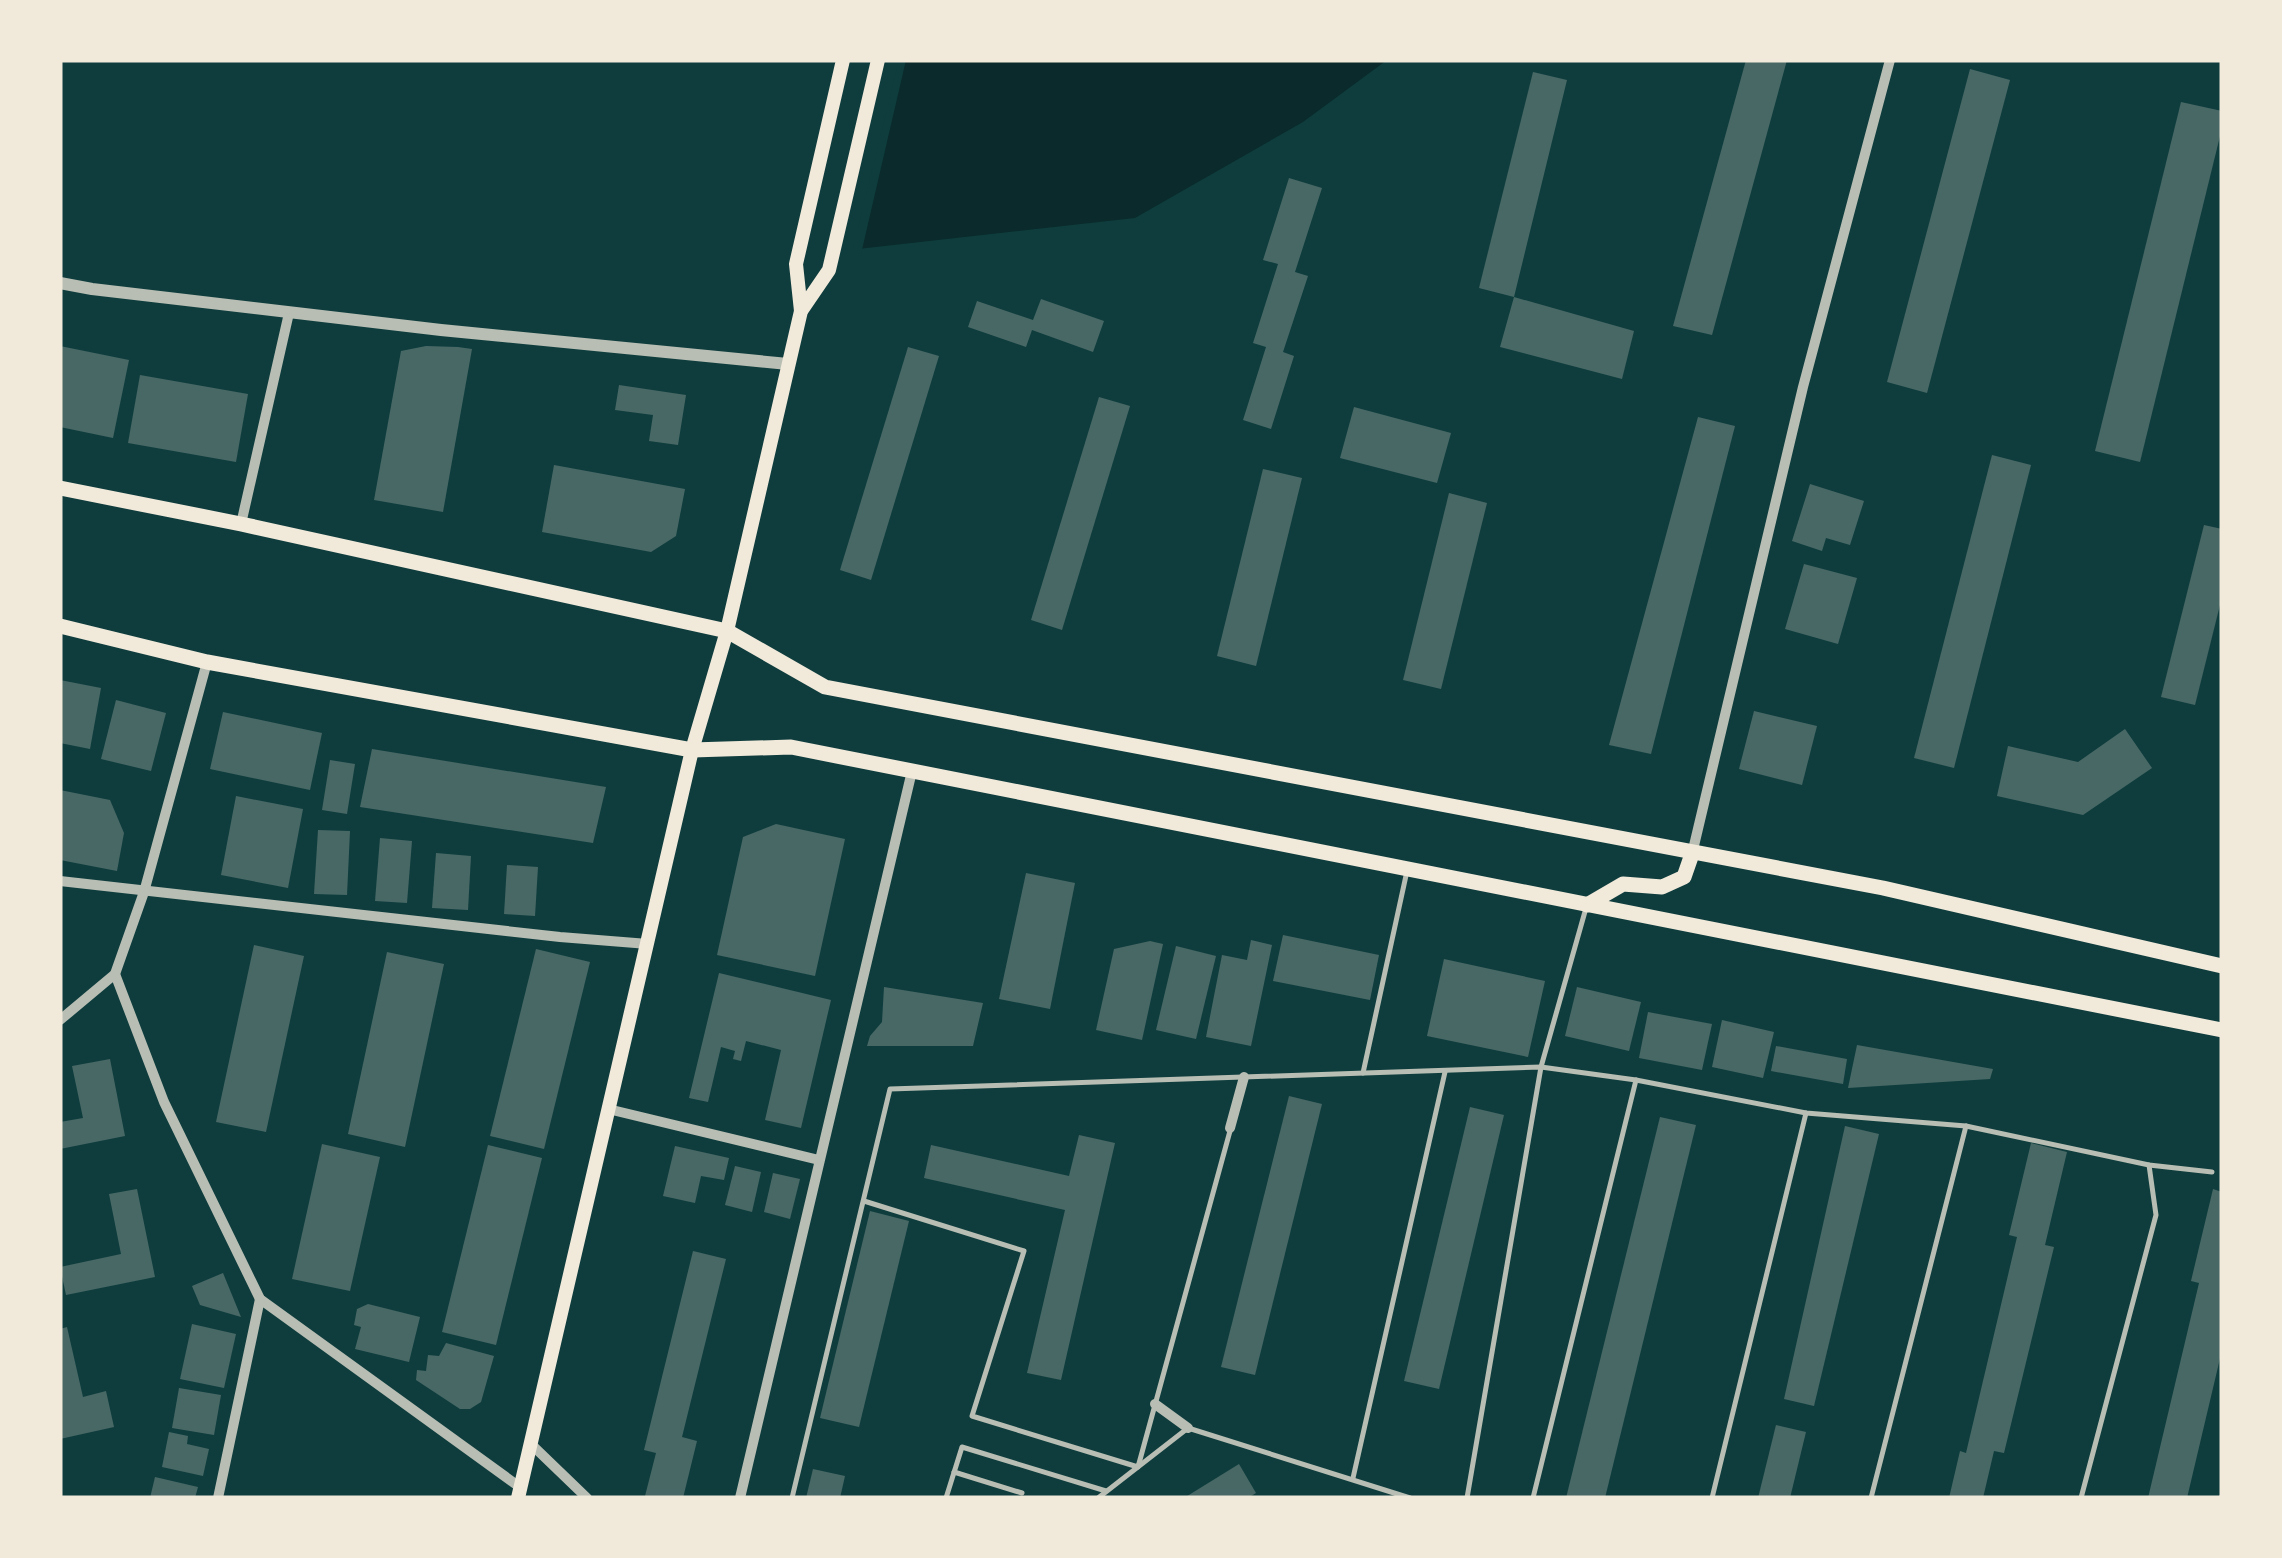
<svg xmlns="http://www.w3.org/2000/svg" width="2282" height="1558" viewBox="0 0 2282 1558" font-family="Cabin,sans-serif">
  <rect width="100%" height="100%" fill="#0f3d3e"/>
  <path fill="#0a2a2b" d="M904,60H1387L1303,122L1135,218L858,249Z"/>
  <path fill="#0f3d3e" d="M899,60H906L861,254H857L853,248Z"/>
  <g fill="#486865">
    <path d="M1746,60H1787L1712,335L1673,326Z"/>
    <path d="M1970,69L2010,80L1927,393L1887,382Z"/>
    <path d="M1533,72L1567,80L1514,297L1634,331L1622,379L1500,347L1514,297L1479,288Z"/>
    <path d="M2181,102L2222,111V128L2140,462L2095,451Z"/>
    <path d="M1289,178L1322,188L1295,272L1308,276L1283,352L1294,356L1271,429L1243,420L1266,347L1253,343L1278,264L1263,260Z"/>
    <path d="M1041,299L1104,321L1093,352L1032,330L1026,347L968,327L977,301L1033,320Z"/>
    <path d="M60,346L129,360L113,438L60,427Z"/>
    <path d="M426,346L458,347L472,349L443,512L374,500L401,351Z"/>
    <path d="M908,347L939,356L871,580L840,570Z"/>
    <path d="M140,375L248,394L236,462L128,443Z"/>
    <path d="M619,385L686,395L678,445L649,441L653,415L615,410Z"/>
    <path d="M1099,397L1130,406L1062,630L1031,620Z"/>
    <path d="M1354,407L1451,433L1437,483L1340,458Z"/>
    <path d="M1698,417L1735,426L1651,754L1609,745Z"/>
    <path d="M1992,455L2031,465L1954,768L1914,758Z"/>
    <path d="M554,465L685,489L676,536L651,552L542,532Z"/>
    <path d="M1263,469L1302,478L1256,666L1217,656Z"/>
    <path d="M1810,484L1864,501L1850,545L1826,538L1822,551L1792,541Z"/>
    <path d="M1449,493L1487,503L1441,689L1403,680Z"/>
    <path d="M2204,525L2222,529V597L2195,705L2161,697Z"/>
    <path d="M1804,564L1857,578L1838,644L1785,629Z"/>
    <path d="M60,680L101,688L90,749L60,743Z"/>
    <path d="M116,700L166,713L151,771L101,759Z"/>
    <path d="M1754,711L1817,726L1802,785L1739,769Z"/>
    <path d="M223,712L322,733L310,790L210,769Z"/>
    <path d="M2125,729L2152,768L2083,815L1997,796L2008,746L2078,762Z"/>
    <path d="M372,749L606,787L593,843L360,807Z"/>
    <path d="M330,760L355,764L347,814L322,810Z"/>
    <path d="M60,790L110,800L124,833L117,871L60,860Z"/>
    <path d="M236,796L303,809L288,888L221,875Z"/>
    <path d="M776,824L845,839L815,976L717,955L743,837Z"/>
    <path d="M318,830L350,831L347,895L314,894Z"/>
    <path d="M380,838L412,841L407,903L375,901Z"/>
    <path d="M436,853L471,856L468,910L432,908Z"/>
    <path d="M507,865L538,867L535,916L504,914Z"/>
    <path d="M1026,873L1075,883L1050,1009L999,999Z"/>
    <path d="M1283,935L1379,955L1370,1000L1273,981Z"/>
    <path d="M1251,940L1272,945L1251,1046L1206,1037L1222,955L1247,960Z"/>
    <path d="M1150,941L1163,944L1142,1040L1096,1030L1114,949Z"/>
    <path d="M254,945L304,956L266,1132L216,1122Z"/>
    <path d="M1176,946L1216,956L1196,1039L1156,1030Z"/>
    <path d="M536,949L590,962L544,1149L490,1136Z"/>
    <path d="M387,952L444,964L405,1147L348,1134Z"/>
    <path d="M1444,959L1545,981L1528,1057L1427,1036Z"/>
    <path d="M719,973L831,1000L801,1128L765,1120L781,1050L746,1041L741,1061L733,1059L735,1051L721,1047L708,1102L689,1098Z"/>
    <path d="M884,987L983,1003L973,1046H867L870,1036L882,1022Z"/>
    <path d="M1577,987L1641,1002L1629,1051L1565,1036Z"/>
    <path d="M1648,1012L1712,1024L1702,1070L1639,1058Z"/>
    <path d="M1722,1020L1774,1032L1763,1078L1712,1067Z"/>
    <path d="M1857,1045L1993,1069L1990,1079L1848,1088Z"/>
    <path d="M1776,1046L1847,1059L1843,1084L1771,1071Z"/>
    <path d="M110,1059L125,1136L60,1149V1122L83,1118L72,1066Z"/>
    <path d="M1289,1096L1322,1104L1255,1375L1221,1367Z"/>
    <path d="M1470,1107L1504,1115L1439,1389L1404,1381Z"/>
    <path d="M1660,1117L1696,1125L1605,1498H1566Z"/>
    <path d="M1845,1126L1879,1134L1814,1406L1784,1399Z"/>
    <path d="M1079,1135L1115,1143L1061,1380L1027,1373L1065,1210L924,1178L931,1145L1069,1176Z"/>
    <path d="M2031,1143L2067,1152L2045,1245L2054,1247L2004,1453L1994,1451L1983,1498H1949L1960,1451L1966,1453L2017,1237L2009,1235Z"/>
    <path d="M322,1144L380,1157L350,1291L292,1279Z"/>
    <path d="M488,1145L542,1158L496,1345L442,1332Z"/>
    <path d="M675,1146L729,1158L724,1180L701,1176L695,1203L663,1196Z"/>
    <path d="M735,1166L761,1172L752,1212L725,1205Z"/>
    <path d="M773,1173L800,1179L790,1219L764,1212Z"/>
    <path d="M137,1189L155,1277L66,1295L60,1267L121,1254L109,1194Z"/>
    <path d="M2213,1189L2222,1192V1350L2187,1498H2148L2199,1283L2191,1281Z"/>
    <path d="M870,1211L909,1221L859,1427L820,1418Z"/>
    <path d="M693,1251L726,1259L682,1437L697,1441L683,1498H655L645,1496L656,1453L644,1450Z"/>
    <path d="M223,1273L241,1317L200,1305L192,1286Z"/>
    <path d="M368,1304L420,1317L409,1362L355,1349L361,1327L354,1325L357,1309Z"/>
    <path d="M192,1324L236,1334L224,1388L180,1379Z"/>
    <path d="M67,1327L83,1397L106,1391L114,1427L60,1439V1329Z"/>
    <path d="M446,1343L494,1356L481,1402L470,1409H460L416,1380L417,1370L426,1371L428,1355L439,1356Z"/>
    <path d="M179,1388L221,1395L214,1435L172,1428Z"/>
    <path d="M1776,1425L1806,1432L1790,1498H1758Z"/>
    <path d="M169,1432L188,1436L187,1444L209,1449L203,1476L162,1467Z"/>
    <path d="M1239,1464L1256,1493L1248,1498H1184Z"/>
    <path d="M813,1469L845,1476L840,1498H806Z"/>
    <path d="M155,1477L198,1487L195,1498H150Z"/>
  </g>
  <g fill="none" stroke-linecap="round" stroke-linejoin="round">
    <path stroke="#f1e9da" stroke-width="4" d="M2221,1498L2222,1495"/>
    <g stroke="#b8beb3" stroke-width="5">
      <path d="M1363,1073L1407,871"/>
      <path d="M864,1201L1024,1251L972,1416L1138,1467L1230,1131"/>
      <path d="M954,1472L1022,1493"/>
      <path d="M1353,1478L1445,1072"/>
      <path d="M792,1498L890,1089L1541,1067L1636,1080L1806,1113L1966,1126L2149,1165L2212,1172"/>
      <path d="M946,1498L962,1447L1106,1491"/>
      <path d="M1098,1498L1188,1428L1410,1498"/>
      <path d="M1467,1498L1541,1067L1586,908"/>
      <path d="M1533,1498L1636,1080"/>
      <path d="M1712,1498L1806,1113"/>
      <path d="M1871,1498L1966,1126"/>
      <path d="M2081,1498L2156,1215L2149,1165"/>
    </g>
    <g stroke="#b8beb3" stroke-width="10">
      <path d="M241,524L289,313"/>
      <path d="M1692,854L1803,387L1890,60"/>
      <path d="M60,881L560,937L648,944"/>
      <path d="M115,974L164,1102L260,1299L521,1488"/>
      <path d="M60,1020L115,974L144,892L207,662"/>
      <path d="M608,1109L819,1160"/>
      <path d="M1230,1128L1244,1077"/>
      <path d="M1155,1404L1188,1428"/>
      <path d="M532,1445L587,1498"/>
      <path d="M218,1498L260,1299"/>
      <path d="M740,1498L912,771"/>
    </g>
    <path stroke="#b8beb3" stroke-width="12" d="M60,283L92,289L441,330L788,364"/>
    <g stroke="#f1e9da" stroke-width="14">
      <path d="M801,311L796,264L843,60"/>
      <path d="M518,1498L692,750L727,631L801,311L829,270L878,60"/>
    </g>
    <g stroke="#f1e9da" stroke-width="15">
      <path d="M60,488L241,524L727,631L825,687L1883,888L2222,966"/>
      <path d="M60,626L207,662L692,750L791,747L2222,1030"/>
      <path d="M1587,905L1623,884L1662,887L1684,877L1692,854"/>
    </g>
  </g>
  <rect width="2282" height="1558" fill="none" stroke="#f1e9da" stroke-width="125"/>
</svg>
